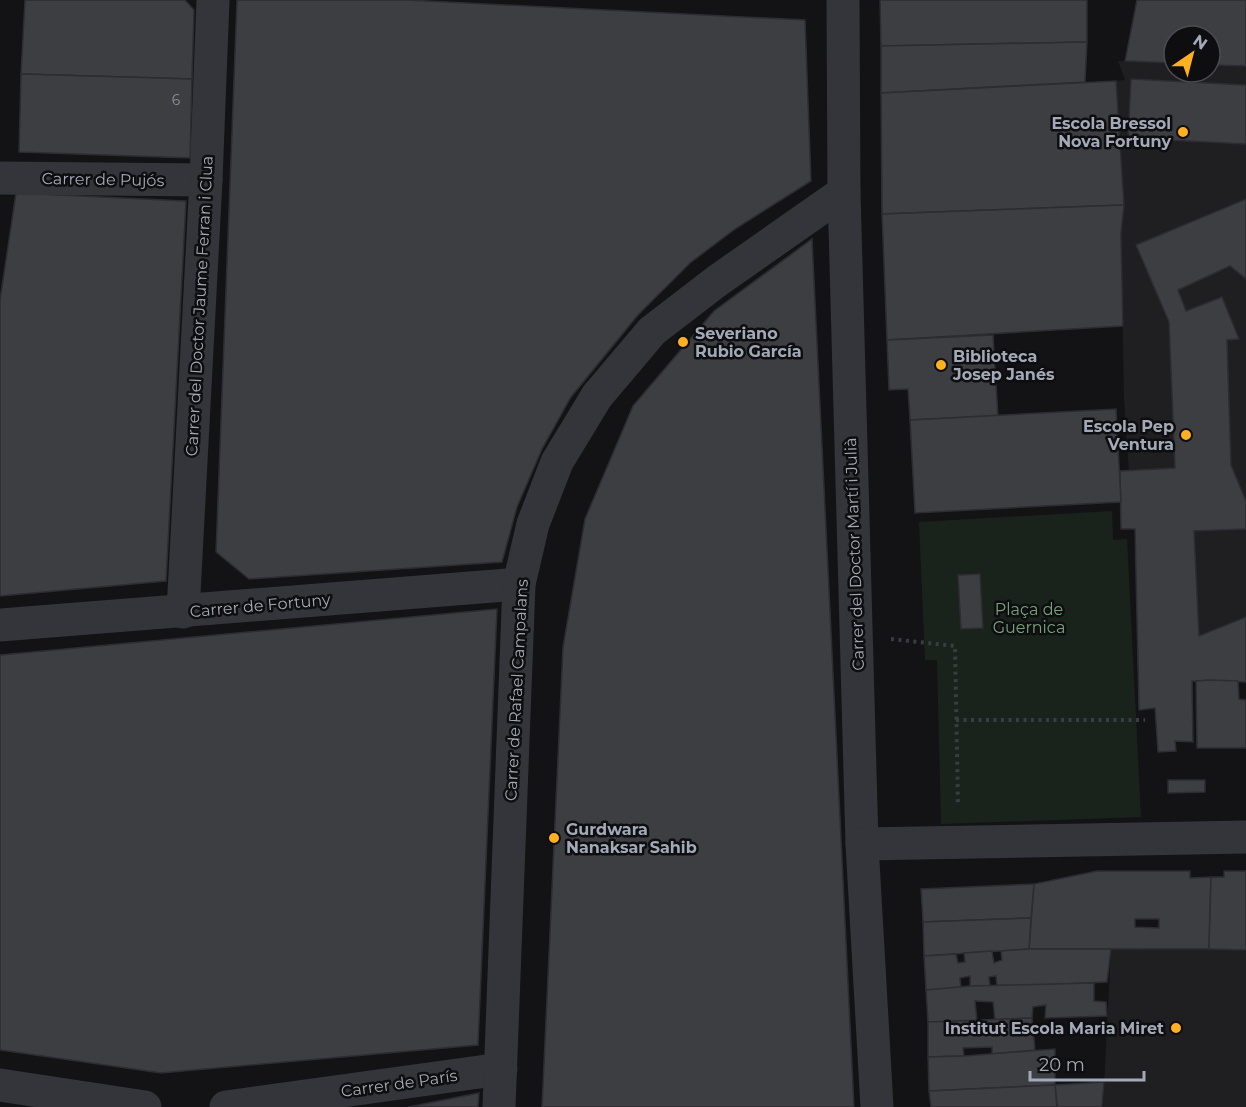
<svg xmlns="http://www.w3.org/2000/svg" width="1246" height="1107" viewBox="0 0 1246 1107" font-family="Montserrat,sans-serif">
  <rect width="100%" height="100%" fill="#131315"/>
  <g fill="#1f1f22">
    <path d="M1118,61L1174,63V72H1210V65L1246,66V682L1193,681V742L1175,741L1176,751L1158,752L1155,708L1139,710L1135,529H1121L1120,471H1129L1124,399L1121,234L1124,205L1116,81L1125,80Z"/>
    <path d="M1111,949L1246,950V1107H1103Z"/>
  </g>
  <path fill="#1a231b" d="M1112,511L1113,540L1127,539L1141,817L941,824L937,660H925L919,522Z"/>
  <g fill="#3c3e42" stroke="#2c2c31" stroke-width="1.5" fill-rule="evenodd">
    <path d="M25,0H185L194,10L192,79L21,74Z"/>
    <path d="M237,0H408L805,20L811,181L735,229L690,263L638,315L571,397L542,449L517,507L502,562L249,579L216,552Z"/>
    <path d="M880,0H1087V42L881,46Z"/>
    <path d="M1137,0H1246V66L1210,65V36H1174V63L1125,61Z"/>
    <path d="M1087,42L1085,82L881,93V46Z"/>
    <path d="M21,74L192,79L190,158L19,152Z"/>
    <path d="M1131,79L1246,85V144L1128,138Z"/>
    <path d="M1116,81L1124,205L882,214L881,93Z"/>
    <path d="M16,193L186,201L166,581L0,596V300Z"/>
    <path d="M1246,199V279L1230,266L1178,290L1186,311L1222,297L1239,339L1227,340L1231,465L1246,501V529L1194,531L1199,636L1246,617V682L1192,681L1193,742L1175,741L1176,751L1158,752L1155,708L1139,710L1135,529H1121L1120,471L1175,468L1169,322L1136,245Z"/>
    <path d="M1124,205L1121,234L1123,326L887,340L882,214Z"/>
    <path d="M812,239L854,1107H542L563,647L585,519L633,406L714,311Z"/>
    <path d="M993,335L998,416L910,420L908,389L889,390L887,340Z"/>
    <path d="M1116,409L1121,502L915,513L910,420Z"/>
    <path d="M980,574L983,628L961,629L958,575Z"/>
    <path d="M497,609L478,1045L161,1073L0,1050V655Z"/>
    <path d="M1209,680L1238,681L1239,699L1246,700V748H1197L1196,681Z"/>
    <path d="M1168,780H1205V792L1168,793Z"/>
    <path d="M1097,871H1190V878L1211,877L1209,949H1029L1034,884ZM1135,919H1159V928L1135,927Z"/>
    <path d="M1224,871H1246V950L1209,949L1211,877H1224Z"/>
    <path d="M1034,884L1031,918L923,922L921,889Z"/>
    <path d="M1031,918L1029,949L924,956L923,922Z"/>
    <path d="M1029,949H1111L1107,982L997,987L996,976L989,977L990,986H970V976L960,978L961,989L926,990L924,956L956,954L958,963L965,962L964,953L992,951L994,963L1002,960L1001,951Z"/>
    <path d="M1094,983V1001L1106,1002L1107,1016L1045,1018L1046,1005L1033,1007L1032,1018L995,1020L993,1002L975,1001L977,1021L928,1022L926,990L970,986Z"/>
    <path d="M1032,1018L1035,1050L992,1054V1047L963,1048L964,1056L928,1057V1022Z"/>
    <path d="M1055,1049V1085L929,1091L928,1057L964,1056Z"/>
    <path d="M1104,1082L1102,1107H1057L1055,1085Z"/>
    <path d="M1055,1085L1057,1107H931L929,1091Z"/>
    <path d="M479,1093L478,1107H408Z"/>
  </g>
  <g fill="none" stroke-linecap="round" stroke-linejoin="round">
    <g stroke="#393c41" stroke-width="4" stroke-dasharray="3 4.5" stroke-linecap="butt">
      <path d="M891,639L955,646L958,805"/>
      <path d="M956,720H1145"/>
    </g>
    <g stroke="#33353a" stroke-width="33">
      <path d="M843,0L844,192L862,844L877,1107"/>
      <path d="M0,178L206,180"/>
      <path d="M183,612L206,180L213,0"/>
      <path d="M0,625L519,584"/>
      <path d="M862,844L1246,837"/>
      <path d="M0,1085L145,1107"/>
      <path d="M226,1107L501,1069"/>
      <path d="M499,1107L519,584L533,524L557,462L597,396L652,331L717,281L844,192"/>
    </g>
  </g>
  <g fill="#ffb020" stroke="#0e0e10" stroke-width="2">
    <circle cx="1183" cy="132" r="6"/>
    <circle cx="683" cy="342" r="6"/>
    <circle cx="941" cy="365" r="6"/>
    <circle cx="1186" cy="435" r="6"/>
    <circle cx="554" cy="838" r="6"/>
    <circle cx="1176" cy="1028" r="6"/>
  </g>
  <g text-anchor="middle" stroke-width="5" stroke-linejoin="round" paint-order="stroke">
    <g font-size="14" fill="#898e99">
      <text x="176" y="105">6</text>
    </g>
    <g font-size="16" font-weight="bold" fill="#a3a9b6" stroke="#0e0e10" text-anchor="end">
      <text x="1171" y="129">Escola Bressol<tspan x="1171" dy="18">Nova Fortuny</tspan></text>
      <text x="695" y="339" text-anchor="start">Severiano<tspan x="695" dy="18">Rubio García</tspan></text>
      <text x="953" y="362" text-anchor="start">Biblioteca<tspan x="953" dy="18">Josep Janés</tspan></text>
      <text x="1174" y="432">Escola Pep<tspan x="1174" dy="18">Ventura</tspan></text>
      <text x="566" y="835" text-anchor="start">Gurdwara<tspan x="566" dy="18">Nanaksar Sahib</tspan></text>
      <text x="1164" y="1034">Institut Escola Maria Miret</text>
    </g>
    <g font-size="16" fill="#a3a9b6" stroke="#0e0e10">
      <text transform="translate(103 179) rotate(1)" y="6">Carrer de Pujós</text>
      <text transform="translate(199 306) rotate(-87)" y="6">Carrer del Doctor Jaume Ferran i Clua</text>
      <text transform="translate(854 554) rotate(-92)" y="6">Carrer del Doctor Martí i Julià</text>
      <text transform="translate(260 605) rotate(-5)" y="6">Carrer de Fortuny</text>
      <text transform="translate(516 690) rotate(-87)" y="6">Carrer de Rafael Campalans</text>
      <text transform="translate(399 1083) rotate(-8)" y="6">Carrer de París</text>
    </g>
    <g font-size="16" fill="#78a37a" stroke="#0e0e10">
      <text x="1029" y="615">Plaça de<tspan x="1029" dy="18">Guernica</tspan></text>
    </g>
  </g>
  <g transform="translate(1192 54) rotate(35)"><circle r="28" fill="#0e0e10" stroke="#4a4c52" stroke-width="1.5"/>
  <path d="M0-4.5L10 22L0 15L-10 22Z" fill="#ffb020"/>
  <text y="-9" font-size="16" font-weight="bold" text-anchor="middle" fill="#a3a9b6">N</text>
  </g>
  <path d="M1030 1071v9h114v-9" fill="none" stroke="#a3a9b6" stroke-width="3"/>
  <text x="1039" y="1071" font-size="18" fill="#a3a9b6" stroke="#0e0e10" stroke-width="4.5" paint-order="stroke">20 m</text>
</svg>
